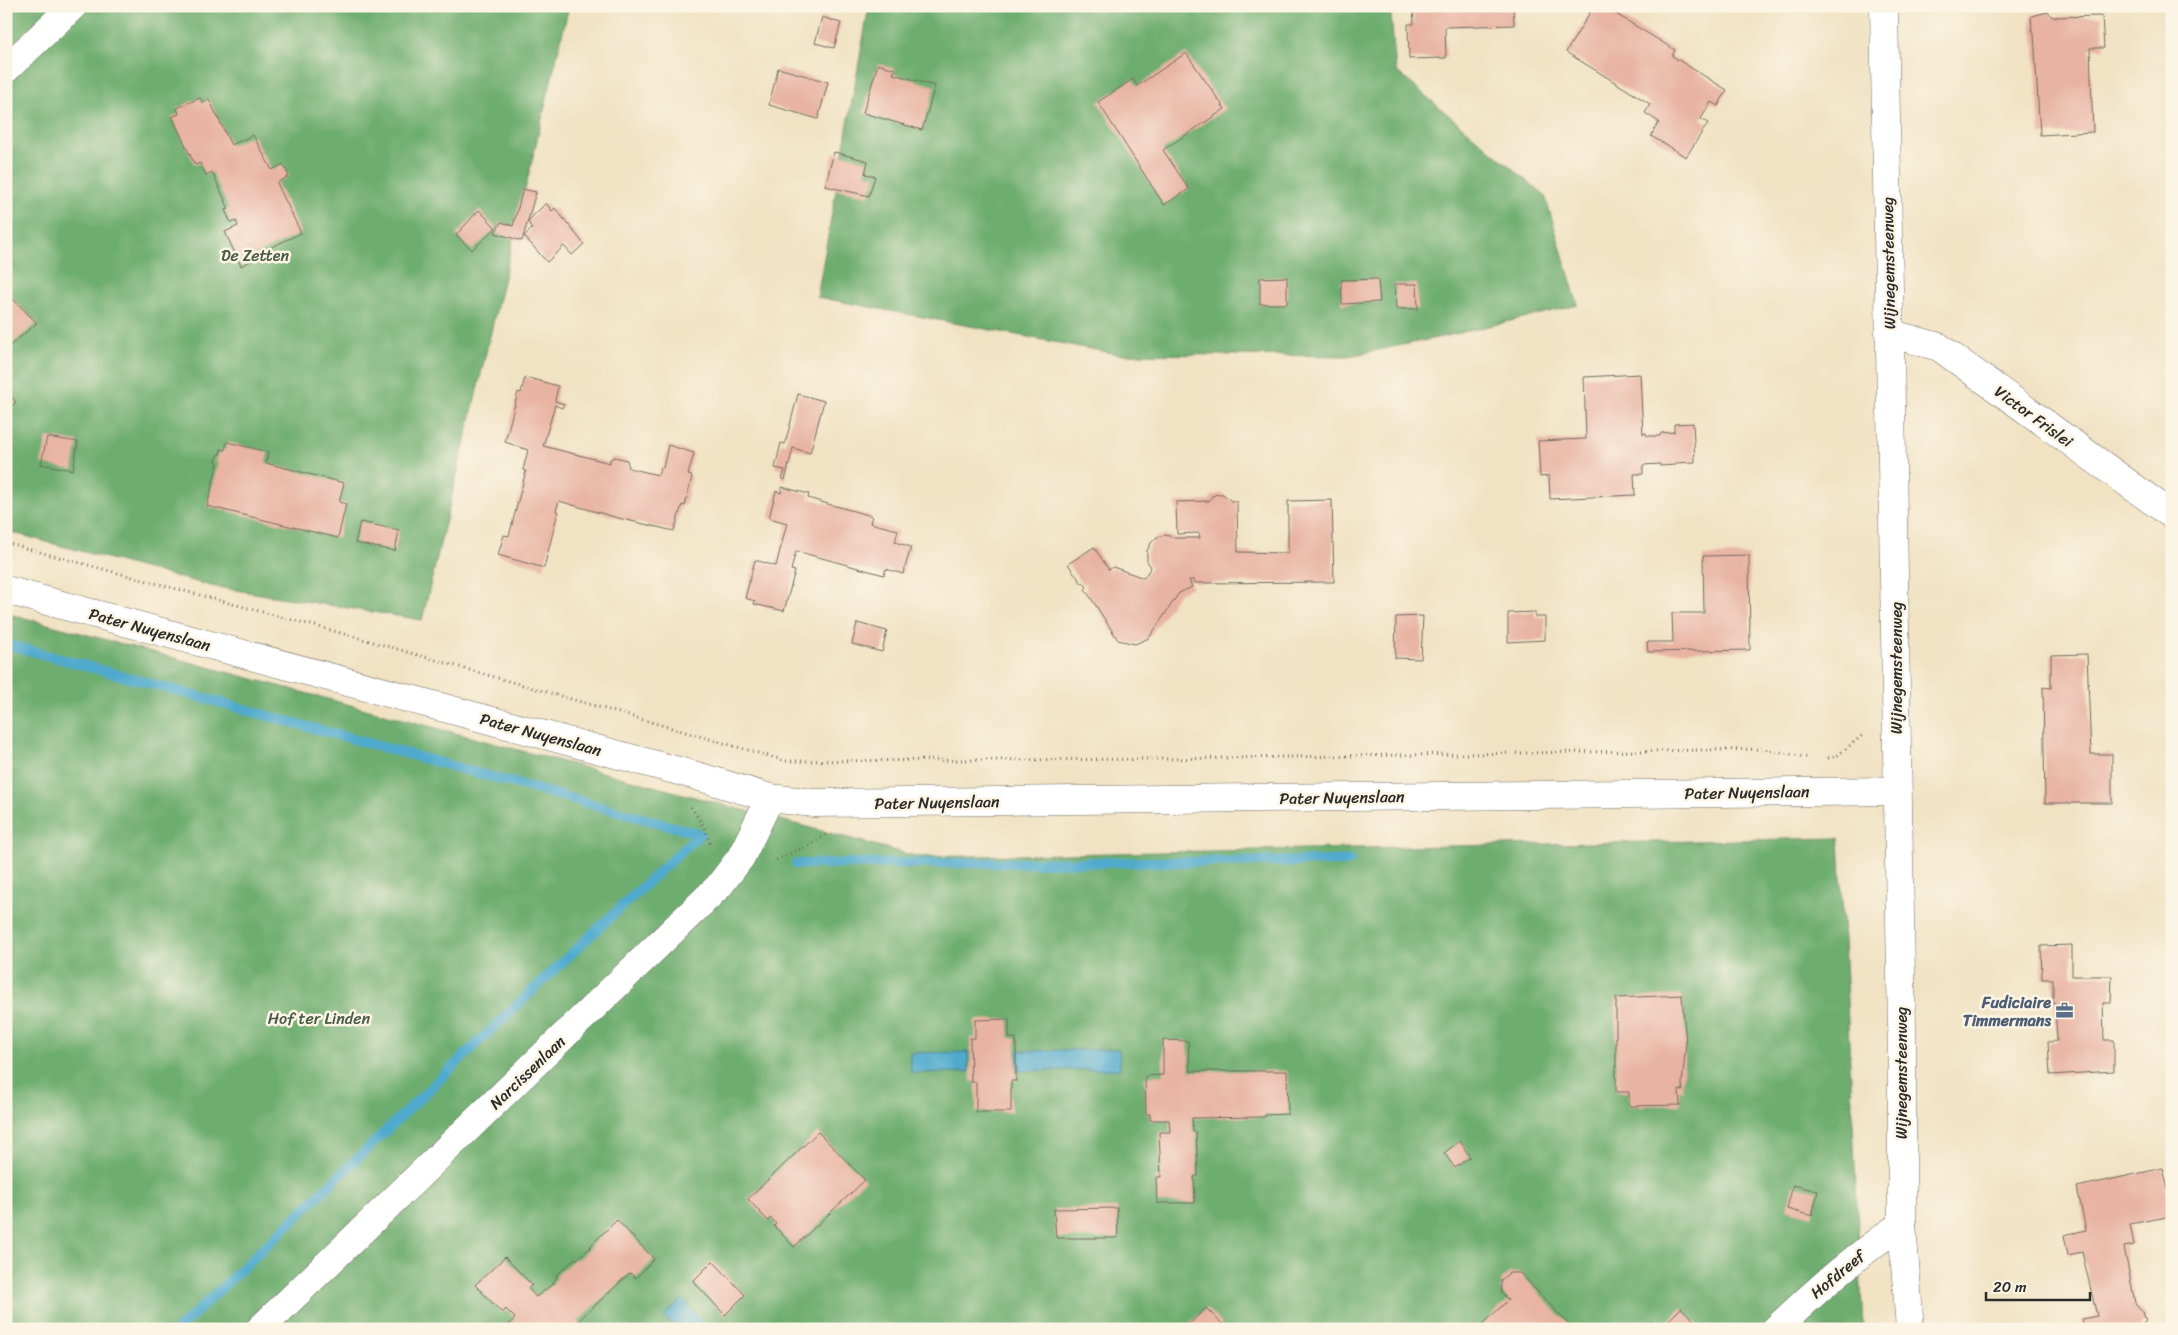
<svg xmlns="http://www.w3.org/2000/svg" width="2178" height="1335" viewBox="0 0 2178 1335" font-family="Sriracha,sans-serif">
  <rect width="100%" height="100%" fill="#fcf5e5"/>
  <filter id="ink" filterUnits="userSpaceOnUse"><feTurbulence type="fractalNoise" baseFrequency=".02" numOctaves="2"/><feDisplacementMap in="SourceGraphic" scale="10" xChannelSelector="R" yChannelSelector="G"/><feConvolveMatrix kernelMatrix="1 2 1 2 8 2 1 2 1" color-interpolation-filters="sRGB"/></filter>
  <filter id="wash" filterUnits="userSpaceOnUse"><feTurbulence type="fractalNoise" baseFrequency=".0096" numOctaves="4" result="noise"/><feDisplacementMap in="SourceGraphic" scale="20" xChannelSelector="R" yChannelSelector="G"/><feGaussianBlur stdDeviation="1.12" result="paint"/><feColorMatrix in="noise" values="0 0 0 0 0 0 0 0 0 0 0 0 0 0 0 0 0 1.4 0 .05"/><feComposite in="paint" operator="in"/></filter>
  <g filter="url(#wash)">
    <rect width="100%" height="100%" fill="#f0e2c3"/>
    <g fill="#6ead6f" stroke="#4c6c4d">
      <path d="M6,6H569L422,620L211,586L6,531Z"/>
      <path d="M869,6H1390L1396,71L1545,196L1578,305L1446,336L1349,356L1117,354L817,297Z"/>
      <path d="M6,613L919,857L1839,838L1863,1329H6Z"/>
    </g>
    <g fill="#50aace" stroke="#3e6a7c">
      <path d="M1119,1049L1120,1069L1018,1071V1051Z"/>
      <path d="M968,1052L969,1072L911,1073L910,1053Z"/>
      <path d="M682,1299L710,1329H676L664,1316Z"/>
    </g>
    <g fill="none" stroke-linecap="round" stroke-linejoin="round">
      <g stroke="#50aace" stroke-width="10">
        <path d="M6,644L700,834C522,996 353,1165 178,1329"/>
        <path d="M796,864L1350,861"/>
      </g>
    </g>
    <g id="blocks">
      <g fill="#e8b3a3">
        <path d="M1413,6H1513L1514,25L1445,27L1446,58L1409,59L1408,24H1414Z"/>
        <path d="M1594,6H1603L1675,50L1672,56L1727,90L1718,106L1711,102L1701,119L1708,123L1686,157L1651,136L1659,122L1645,113L1650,104L1566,52Z"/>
        <path d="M2048,12L2052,17L2102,16L2104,48H2090L2093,132L2040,135L2034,34L2032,30L2031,16Z"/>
        <path d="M822,17L841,23L834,48L815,43Z"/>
        <path d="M1186,53L1225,109L1163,150L1189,189L1164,205L1098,102L1133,79L1137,86Z"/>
        <path d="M878,64L895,69L893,74L935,86L922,130L863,113Z"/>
        <path d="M778,68L828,82L818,119L769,105Z"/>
        <path d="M200,98L203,103L209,99L231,145L253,135L272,170L283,164L289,176L277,183L301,233L255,255L256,258L241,266L225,232L238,226L236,221L231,223L225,210L229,209L212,172L206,175L200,163L195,165L172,117L179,114L177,108Z"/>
        <path d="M834,152L868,161L865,174L875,176L869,196L825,186Z"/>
        <path d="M523,189L536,192L522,241L495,233L501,222L513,226Z"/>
        <path d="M546,203L552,211L555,208L584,244L572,255L564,246L547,262L524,236L532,229L528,221Z"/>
        <path d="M479,210L496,228L472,250L456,235Z"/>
        <path d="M1287,277V304H1260V278Z"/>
        <path d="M1378,279L1380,302L1342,304L1341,280Z"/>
        <path d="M1395,284H1417L1418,309H1396Z"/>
        <path d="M6,292L37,323L6,349Z"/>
        <path d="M1640,374L1643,434L1646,433L1647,436H1660L1661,433L1674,432V424L1693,423L1695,462L1675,463L1676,465L1660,466V464L1643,465V474H1634L1635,495L1550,499L1549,476L1540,477L1538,441L1586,439L1584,377Z"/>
        <path d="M525,377L558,386L555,401L564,404L562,408L555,405L543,446L610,463V459L615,457L627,460L629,468L658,475L661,467L663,468L668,445L694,453L688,475L692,476L685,506L682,505L674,531L618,518L559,501L556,511L558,512L544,568L498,555L504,535L509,536L526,471L523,470L528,450L505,442L518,392L521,393Z"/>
        <path d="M6,392L16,402L6,411Z"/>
        <path d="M798,394L824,401L810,453L793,448L785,480L782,479L785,470L775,468L781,443L785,444Z"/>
        <path d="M47,437L78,442L73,470L41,464Z"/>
        <path d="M227,442L268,452L266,463L344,483L339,502L346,504L338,538L207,506L218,463L216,462L218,454H220L221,449L225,450Z"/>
        <path d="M782,487L809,494L808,498L828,504L872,516L870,523L898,530L895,542L911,547L903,574L886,569L884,575L796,551L791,570L795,571L784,611L754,604L755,601L745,598L755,560L776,566L787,523L769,518L776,491L781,493Z"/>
        <path d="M1218,494H1223L1231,501H1237L1238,552L1288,553V501L1332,500L1334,582L1194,583V580H1189L1192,587L1179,593L1149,638L1135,644L1118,640L1085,589L1087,587L1083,582L1082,584L1068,564L1094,547L1109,570L1113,567L1144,578L1151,567L1147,561V551L1151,543L1157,537L1165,535L1178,538H1200L1199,533L1177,534L1176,502L1209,501L1212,496Z"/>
        <path d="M360,522L399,530L395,551L355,543Z"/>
        <path d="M1749,555L1750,650L1648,652L1647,642H1673L1672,613H1704L1703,556Z"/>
        <path d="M1535,612V617H1545V640L1508,642V613Z"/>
        <path d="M1423,616L1421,659L1395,658L1396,617Z"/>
        <path d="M857,623L887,631L882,652L852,644Z"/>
        <path d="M2087,654L2091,754H2112V803H2045L2043,687L2051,688V655Z"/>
        <path d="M2072,945V976H2112L2111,1003H2103L2104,1040H2114V1071L2050,1075L2048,1042L2057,1041L2055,1003H2053V979H2042L2041,946Z"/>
        <path d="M1682,995L1686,1043L1682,1084L1683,1091L1679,1090L1680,1105L1629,1106V1092H1616V998Z"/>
        <path d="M1009,1019V1038H1016V1081H1011V1112H976V1082H971L970,1038H975V1020Z"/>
        <path d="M1163,1040L1188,1041L1190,1071H1287L1288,1114L1265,1115V1117L1192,1118L1193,1132H1196L1198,1176L1194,1177L1195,1203H1157L1156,1177H1161L1159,1132H1170L1169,1120H1150V1114H1146L1145,1076L1163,1075Z"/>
        <path d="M818,1132L865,1180L794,1247L774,1226L776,1224L771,1218L768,1221L748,1199Z"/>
        <path d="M1460,1141L1470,1157L1455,1168L1444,1153Z"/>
        <path d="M2163,1168L2172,1207V1216L2130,1224L2134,1245L2124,1247L2135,1303L2143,1312L2146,1321L2138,1329H2084L2082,1319L2097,1316L2082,1252L2068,1255L2064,1235L2086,1230L2077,1187Z"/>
        <path d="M1793,1185L1818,1191L1812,1216L1787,1209Z"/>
        <path d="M1117,1208L1118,1238H1056L1054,1209Z"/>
        <path d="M617,1220L654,1259L636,1278L630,1273L578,1321L586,1329H513L509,1325L515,1318L506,1309L502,1313L475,1285L505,1257L532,1285L528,1288L536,1297L554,1283L553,1282L557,1278L556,1276L575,1258L576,1260L591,1247L590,1246Z"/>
        <path d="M713,1261L745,1295L725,1315L693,1281Z"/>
        <path d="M1509,1273H1520L1573,1329H1478L1508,1300L1501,1292V1280Z"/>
        <path d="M1206,1308L1222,1324L1217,1329H1184Z"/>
        <path d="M1681,1308L1703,1329H1660Z"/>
        <path d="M1651,1321L1658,1329H1644Z"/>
      </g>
    </g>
  </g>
  <g filter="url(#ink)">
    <use href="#blocks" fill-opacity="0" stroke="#706b60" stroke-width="1"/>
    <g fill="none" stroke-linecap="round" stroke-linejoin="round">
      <defs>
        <g id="minor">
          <path d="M1884,6L1902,1032V1224L1910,1329"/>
          <path d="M6,69L73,6"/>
          <path d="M1889,333L1939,347L2172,515"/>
          <path d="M6,590L697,776L770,798L814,803L1896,791"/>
          <path d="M260,1329L719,886L741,857L770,798"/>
          <path d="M1776,1329C1816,1291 1856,1255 1902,1224"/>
        </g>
      </defs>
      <use href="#minor" stroke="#706b60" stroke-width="29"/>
      <g stroke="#706b60" stroke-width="3" stroke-dasharray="1 4" stroke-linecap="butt">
        <path d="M6,543L352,636L786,761L1164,759L1764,749L1810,758"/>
        <path d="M1828,758L1837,756L1864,734"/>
        <path d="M691,807L704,827L710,844"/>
        <path d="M776,860L812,844L826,834"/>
      </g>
      <use href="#minor" stroke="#fff" stroke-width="28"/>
    </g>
  </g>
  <defs>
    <symbol id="office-bare" viewBox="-9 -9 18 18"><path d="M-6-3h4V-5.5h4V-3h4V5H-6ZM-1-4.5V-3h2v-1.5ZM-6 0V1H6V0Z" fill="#5c6f8a" stroke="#fcf5e5" stroke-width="2.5" paint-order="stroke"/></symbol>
  </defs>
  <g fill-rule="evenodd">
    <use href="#office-bare" x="2052" y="998" width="25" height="25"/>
  </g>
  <g text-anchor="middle" stroke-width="5" stroke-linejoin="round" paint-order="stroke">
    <g font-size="16" fill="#475a45" stroke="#fcf5e5">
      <text x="255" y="261">De Zetten</text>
      <text x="319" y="1024">Hof ter Linden</text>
    </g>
    <g font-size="16" fill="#2b2b2b" stroke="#fcf5e5">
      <text transform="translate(1888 263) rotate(-91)" y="6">Wijnegemsteenweg</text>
      <text transform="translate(2034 416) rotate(36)" y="6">Victor Frislei</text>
      <text transform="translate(150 629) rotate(15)" y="6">Pater Nuyenslaan</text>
      <text transform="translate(1896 668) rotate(-90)" y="6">Wijnegemsteenweg</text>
      <text transform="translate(541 734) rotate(15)" y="6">Pater Nuyenslaan</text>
      <text transform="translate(1747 792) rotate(-1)" y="6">Pater Nuyenslaan</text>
      <text transform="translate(1342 797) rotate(-1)" y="6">Pater Nuyenslaan</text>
      <text transform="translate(937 802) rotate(-1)" y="6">Pater Nuyenslaan</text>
      <text transform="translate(527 1072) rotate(-44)" y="6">Narcissenlaan</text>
      <text transform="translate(1901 1073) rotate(-90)" y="6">Wijnegemsteenweg</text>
      <text transform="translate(1837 1274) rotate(-40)" y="6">Hofdreef</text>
    </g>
    <g font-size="16" font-weight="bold" fill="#4e5e75" stroke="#fcf5e5" text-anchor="end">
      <text x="2051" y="1008">Fudiciaire<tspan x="2051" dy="18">Timmermans</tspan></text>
    </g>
  </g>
  <rect width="2178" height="1335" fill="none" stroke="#fcf5e5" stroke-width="25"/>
  <path d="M1986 1292v8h104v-8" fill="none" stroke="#2b2b2b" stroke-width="2.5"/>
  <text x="1993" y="1292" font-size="15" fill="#2b2b2b" stroke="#fcf5e5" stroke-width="4" paint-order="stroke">20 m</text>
</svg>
